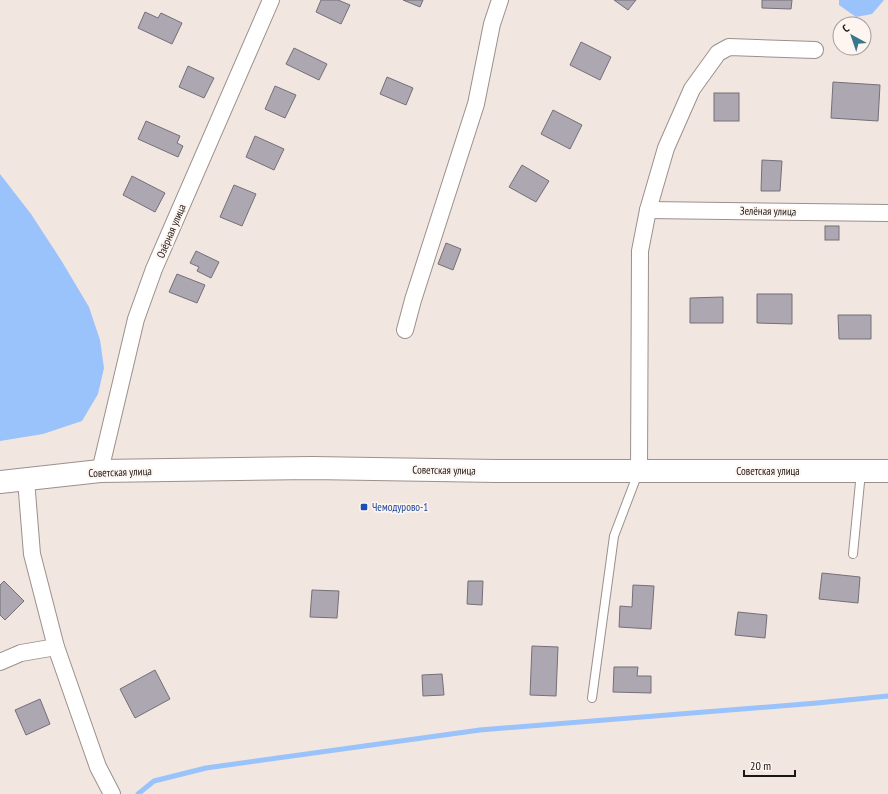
<svg xmlns="http://www.w3.org/2000/svg" width="888" height="794" viewBox="0 0 888 794" font-family="'PT Sans Narrow',sans-serif">
  <rect width="100%" height="100%" fill="#f2e6e1"/>
  <g fill="#9ac2fb">
    <path d="M839,0H884L872,14L856,17L839,5Z"/>
    <path d="M0,174L31,214L61,260L89,307L100,340L104,368L98,394L82,421L43,434L0,441Z"/>
  </g>
  <g fill="none" stroke-linecap="round" stroke-linejoin="round">
    <path stroke="#9ac2fb" stroke-width="5" d="M138,794L154,781L206,768L480,730L817,703L888,696"/>
  </g>
  <g fill="#aca7b0" stroke="#746f78">
    <path d="M321,0H338L350,5L341,24L316,12Z"/>
    <path d="M403,0H423L420,7Z"/>
    <path d="M614,0H636L628,10Z"/>
    <path d="M762,0H792L791,9L762,8Z"/>
    <path d="M145,12L158,18L161,13L182,23L172,44L138,28Z"/>
    <path d="M581,42L611,57L600,80L570,65Z"/>
    <path d="M294,48L327,64L319,80L286,64Z"/>
    <path d="M188,66L214,78L204,98L179,87Z"/>
    <path d="M387,77L413,88L406,105L380,94Z"/>
    <path d="M833,82L880,85L878,121L831,118Z"/>
    <path d="M275,86L296,95L285,118L265,109Z"/>
    <rect x="714" y="93" width="25" height="28"/>
    <path d="M553,110L582,125L570,149L541,134Z"/>
    <path d="M146,121L180,136L177,143L183,146L178,157L138,139Z"/>
    <path d="M255,136L284,149L274,170L246,157Z"/>
    <path d="M762,160L782,161L780,191H761Z"/>
    <path d="M522,165L549,181L536,202L509,187Z"/>
    <path d="M132,176L165,193L155,212L123,195Z"/>
    <path d="M234,185L256,194L242,226L220,217Z"/>
    <rect x="825" y="226" width="14" height="14"/>
    <path d="M446,243L461,249L453,270L438,264Z"/>
    <path d="M196,251L219,262L211,278L197,271L199,267L190,263Z"/>
    <path d="M177,274L205,285L197,303L169,292Z"/>
    <path d="M757,294H792V324L757,323Z"/>
    <path d="M723,297V323H690V298Z"/>
    <path d="M838,315H871V339H839Z"/>
    <path d="M822,573L860,577L858,603L819,599Z"/>
    <path d="M4,581L24,601L5,620L0,615V585Z"/>
    <path d="M468,581H483L482,605L467,604Z"/>
    <path d="M633,585L654,586L651,629L619,627L620,606L632,607Z"/>
    <path d="M312,590L339,591L337,618L310,617Z"/>
    <path d="M738,612L767,615L765,638L735,635Z"/>
    <path d="M532,646L558,647L556,696L530,695Z"/>
    <path d="M614,667H638L637,676H651V693L613,692Z"/>
    <path d="M155,670L170,699L135,718L120,689Z"/>
    <path d="M442,674L444,695L423,696L422,675Z"/>
    <path d="M40,699L50,724L26,735L15,710Z"/>
  </g>
  <g fill="none" stroke-linecap="round" stroke-linejoin="round">
    <defs>
      <g id="lane">
        <path d="M853,554L861,472"/>
        <path d="M592,698L614,536L638,473"/>
      </g>
      <g id="street">
        <path d="M648,210L888,213"/>
        <path d="M405,330L413,300L476,104L492,24L500,0"/>
        <path d="M100,471L136,319L154,269L271,0"/>
        <path d="M639,471L640,251L648,210L666,148L692,89L718,53L729,47L815,50"/>
        <path d="M26,480L32,554L56,647L98,767L112,794"/>
        <path d="M0,662L21,653L56,647"/>
      </g>
      <path id="secondary" d="M0,482L100,471L312,468L497,471H888"/>
    </defs>
    <use href="#lane" stroke="#9b908b" stroke-width="10"/>
    <use href="#street" stroke="#9b908b" stroke-width="18"/>
    <use href="#secondary" stroke="#9b908b" stroke-width="24"/>
    <use href="#lane" stroke="#fff" stroke-width="8"/>
    <use href="#street" stroke="#fff" stroke-width="16"/>
    <use href="#secondary" stroke="#fff" stroke-width="22"/>
  </g>
  <rect fill="#1a4fb4" stroke="#fef4f0" stroke-width="1.5" x="360" y="503" width="8" height="8" rx="2"/>
  <g text-anchor="middle" stroke-width="3.5" stroke-linejoin="round" paint-order="stroke">
    <g font-size="11" fill="#1b1715" stroke="#fef4f0">
      <text transform="translate(768 211) rotate(1)" y="4">Зелёная улица</text>
      <text transform="translate(171 231) rotate(-67)" y="4">Озёрная улица</text>
      <text transform="translate(444 470) rotate(1)" y="4">Советская улица</text>
      <text x="768" y="475">Советская улица</text>
      <text transform="translate(120 472) rotate(-2)" y="4">Советская улица</text>
    </g>
    <g font-size="11" fill="#164399" stroke="#fef4f0" text-anchor="start">
      <text x="372" y="511">Чемодурово-1</text>
    </g>
  </g>
  <g transform="translate(852 36) rotate(320)"><circle r="19" fill="#fef4f0" stroke="#a39c98"/>
  <path d="M0-3L7 15L0 10L-7 15Z" fill="#38788c"/>
  <text y="-6" font-size="11" font-weight="bold" text-anchor="middle" fill="#1b1715">С</text>
  </g>
  <path d="M744 770v6h51v-6" fill="none" stroke="#1b1715" stroke-width="2"/>
  <text x="750" y="770" font-size="12" fill="#1b1715" stroke="#fef4f0" stroke-width="3" paint-order="stroke">20 m</text>
</svg>
